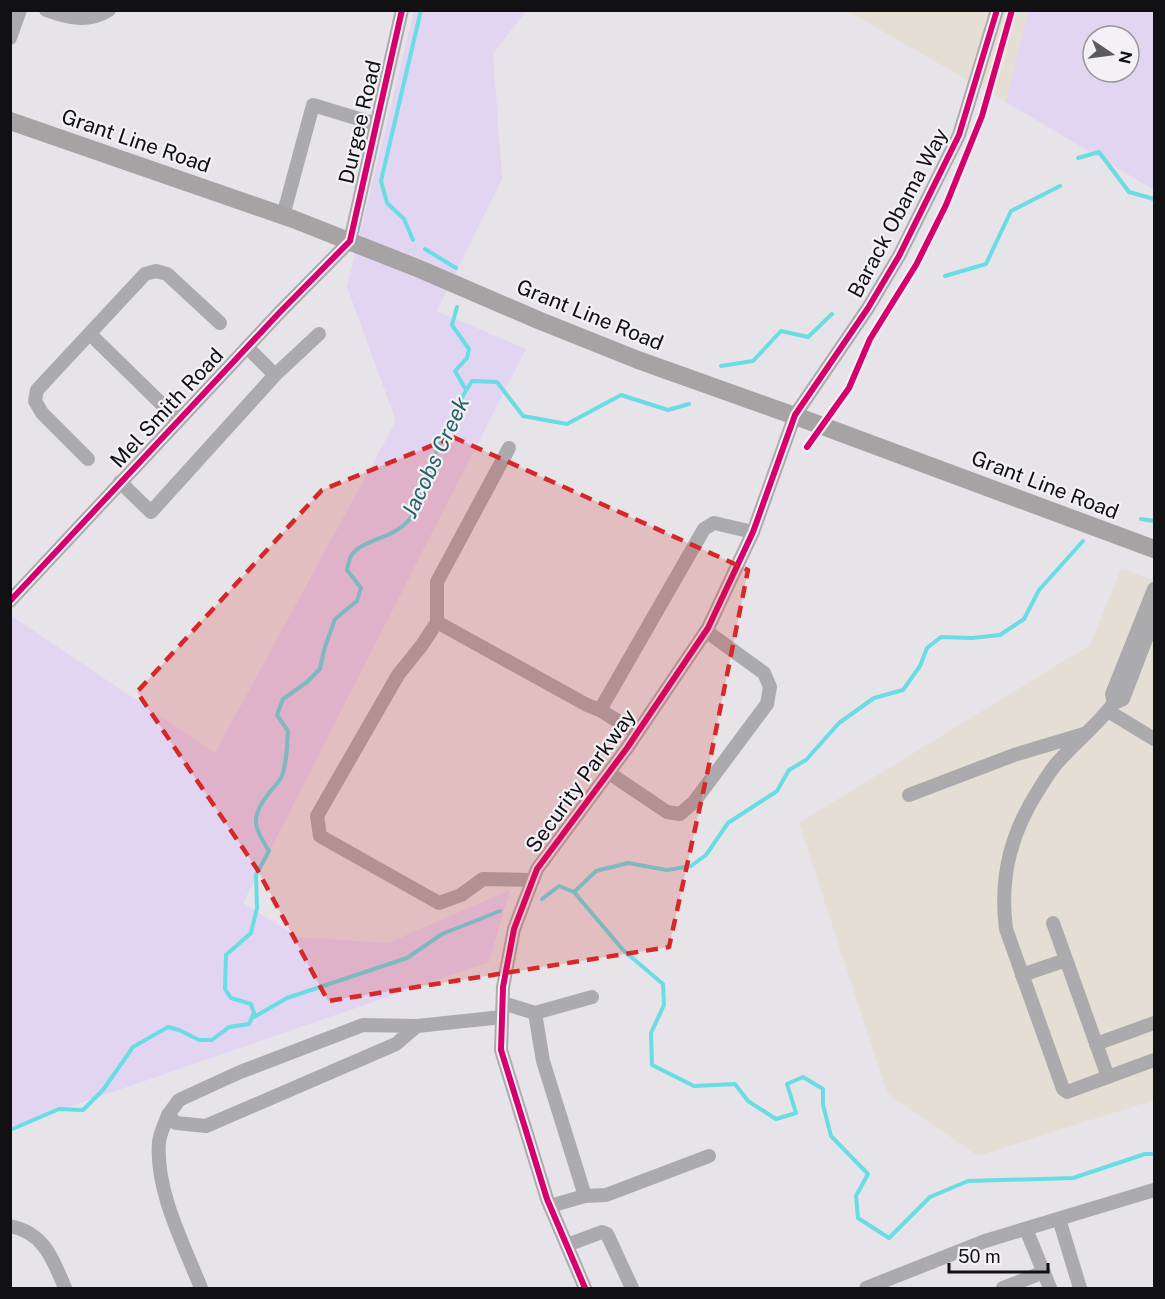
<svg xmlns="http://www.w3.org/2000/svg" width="1165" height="1299" viewBox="0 0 1165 1299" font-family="'Public Sans',sans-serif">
  <rect width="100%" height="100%" fill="#e6e4e8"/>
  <g fill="#e5ded5">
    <path d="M847,11H1028L1006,102Z"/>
    <path d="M1121,569L1154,580V1100L978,1156L887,1093L799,823L1090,645Z"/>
  </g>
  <g fill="#e2d5f2" fill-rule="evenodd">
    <path d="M414,11H526L493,54L502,179L437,311L526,349L243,903L298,937L388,943L510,890L489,962L11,1127L10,620L13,617L215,753L396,421L347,287Z"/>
    <path d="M1028,11H1154V190L1006,102ZM1093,36H1129V72H1093Z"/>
  </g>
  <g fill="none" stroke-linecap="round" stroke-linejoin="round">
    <g stroke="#69dce4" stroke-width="4">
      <path d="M1078,158L1099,152L1129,192L1154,199"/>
      <path d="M413,240L404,219L387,203L381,181L421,10"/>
      <path d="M425,249L456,268"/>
      <path d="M945,276L986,264L1011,211L1060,186"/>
      <path d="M457,307L452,325L469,349L467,358L455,371L466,390"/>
      <path d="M721,366L753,361L781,331L808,337L832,314"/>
      <path d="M1141,519L1154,521"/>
      <path d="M574,892L596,871L628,863L667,870L691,866L706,855L728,823L777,791L789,770L806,760L839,723L874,698L903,690L920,666L927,648L941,637L972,638L1000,635L1024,619L1039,590L1083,541"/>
      <path d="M542,899L559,886L574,892L623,950L663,984L664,1005L651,1033L652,1065L694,1086L735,1084L748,1101L776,1119L796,1113L787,1084L803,1077L823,1089V1105L831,1136L868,1174L856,1196L858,1218L889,1238L930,1197L968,1181L1073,1178L1145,1154H1154"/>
      <path d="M254,1017L287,998L407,958L442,934L500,911"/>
      <path d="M10,1130L59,1109L83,1110L103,1090L133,1047L168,1027L179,1030L199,1040H212L229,1027L249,1024L254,1013L251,1004L231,998L225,989L226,955L251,933L257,908L256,875L269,851C253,826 250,817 269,793C273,788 278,783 281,778C287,764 287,746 288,731L277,715L283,699L307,682L320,669L324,650L335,619L357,601L361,588L347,570C348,566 349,560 351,556C360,540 393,539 409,520C420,506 421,489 428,473C440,441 453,410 472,381L497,382L523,416L567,424L621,395L668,410L689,404"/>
    </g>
    <g stroke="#abaaac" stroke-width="14">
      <path d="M46,10C68,18 88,23 109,10"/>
      <path d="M10,38L20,10"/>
      <path d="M283,216L313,105L376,124"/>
      <path d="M90,334L178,420"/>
      <path d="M247,347L275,375"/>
      <path d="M88,459L42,413L35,401L37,390L145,274L156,271L167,274L220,323"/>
      <path d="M120,482L151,512L275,375L319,334"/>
      <path d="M1154,589L1112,694L1114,703L1123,699L1154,618"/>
      <path d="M10,601L280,312L350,241L402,10"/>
      <path d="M437,622V582L509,448"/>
      <path d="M1114,703C1097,725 1075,743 1057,763C1051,770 1046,778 1041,786C1012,830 999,875 1006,929L1063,1089L1067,1092L1154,1060"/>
      <path d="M600,710L637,733"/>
      <path d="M1108,711L1154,739"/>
      <path d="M609,773L667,812L680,814L694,802L767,704L770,687L764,673L706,631"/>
      <path d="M909,795L1014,755L1084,734"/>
      <path d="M533,880L483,879L461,895L439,903L320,836L317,816L398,675L422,645L437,622L587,705L600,710L704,529L714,523L753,532"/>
      <path d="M1053,923L1108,1077"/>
      <path d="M1022,975L1066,960"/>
      <path d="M503,1003L535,1013L592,997"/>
      <path d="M535,1013L543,1061L585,1196L550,1206"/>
      <path d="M417,1026L363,1025L240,1072L179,1100L168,1115L176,1123L206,1126L396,1044L417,1026L502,1017"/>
      <path d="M1096,1044L1154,1023"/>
      <path d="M168,1115C165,1124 160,1133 159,1142C155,1190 184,1245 201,1288"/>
      <path d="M585,1196L606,1195L709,1156"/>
      <path d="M1059,1219L1080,1288"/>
      <path d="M10,1226C45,1233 53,1260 65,1288"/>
      <path d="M1026,1229L1050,1288"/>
      <path d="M567,1245L602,1232L607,1234L632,1288"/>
      <path d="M585,1288L547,1199L501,1050L503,987L514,929L537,869L627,748L708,628L753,532L795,415L868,308L899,256L959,135L997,10"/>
      <path d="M866,1288L985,1241L1154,1190"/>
      <path d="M1003,1288L1044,1272"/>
    </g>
    <path stroke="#a5a3a4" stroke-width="18" d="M10,121L293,219L422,270L538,320L638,360L809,421L1154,549"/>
    <defs>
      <g id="cycleway">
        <path d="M807,447L849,388L870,339L916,265L946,205L982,116L1012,10"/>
        <path d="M10,601L280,312L350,241L402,10"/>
        <path d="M585,1288L547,1199L501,1050L503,987L514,929L537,869L627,748L708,628L753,532L795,415L868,308L899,256L959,135L997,10"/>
      </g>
    </defs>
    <use href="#cycleway" stroke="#f3f1f6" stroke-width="10"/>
    <use href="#cycleway" stroke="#d6006c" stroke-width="6"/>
  </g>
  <path fill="#d62828" fill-opacity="0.2" stroke="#d62828" stroke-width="4.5" stroke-dasharray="12 8" stroke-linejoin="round" d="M453,437L748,570L708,770L669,947L328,1001L257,869L137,692L322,490Z"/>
  <g text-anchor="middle" stroke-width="4.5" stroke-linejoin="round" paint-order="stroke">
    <g font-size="21" fill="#111113" stroke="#f3f1f6">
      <text transform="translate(360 122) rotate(-77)" y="7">Durgee Road</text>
      <text transform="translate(136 141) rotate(19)" y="7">Grant Line Road</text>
      <text transform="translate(898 213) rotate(-62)" y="7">Barack Obama Way</text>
      <text transform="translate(590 315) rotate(22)" y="7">Grant Line Road</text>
      <text transform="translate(167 408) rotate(-47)" y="7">Mel Smith Road</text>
      <text transform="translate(1045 485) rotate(21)" y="7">Grant Line Road</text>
      <text transform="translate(581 781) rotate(-54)" y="7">Security Parkway</text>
    </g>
    <g font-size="22" font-style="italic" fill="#226165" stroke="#f3f1f6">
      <text transform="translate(435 457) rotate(-65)" y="8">Jacobs Creek</text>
    </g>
  </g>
  <rect width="1165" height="1299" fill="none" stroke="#111113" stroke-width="24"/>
  <g transform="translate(1111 54) rotate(103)"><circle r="28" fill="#f3f1f6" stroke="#99979b" stroke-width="1.5"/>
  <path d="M0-4.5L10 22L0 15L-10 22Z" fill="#5c5b5e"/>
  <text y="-9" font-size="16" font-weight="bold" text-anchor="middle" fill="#111113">N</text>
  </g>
  <path d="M949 1263v9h99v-9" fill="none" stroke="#111113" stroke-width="3"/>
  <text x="958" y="1263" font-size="18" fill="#111113" stroke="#f3f1f6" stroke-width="4.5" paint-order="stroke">50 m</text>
</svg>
